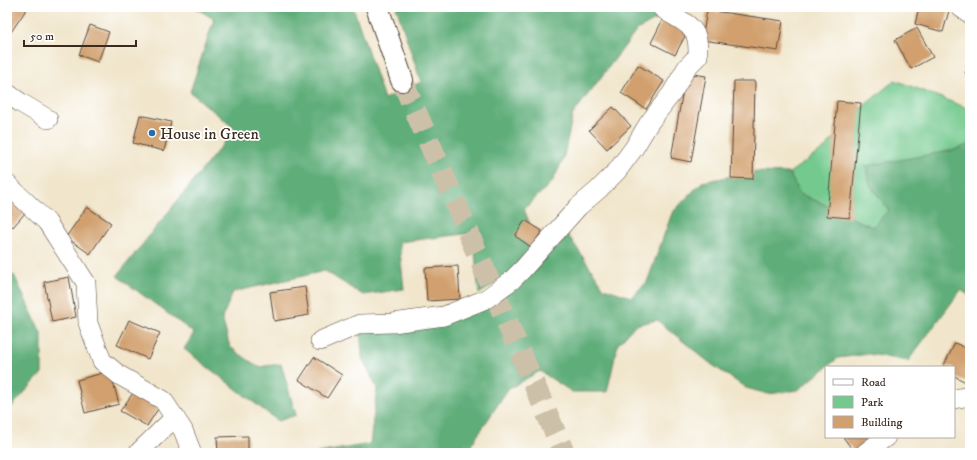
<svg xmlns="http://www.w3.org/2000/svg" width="977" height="460" viewBox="0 0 977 460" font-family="'IM FELL DW Pica',serif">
  <rect width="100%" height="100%" fill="#fff"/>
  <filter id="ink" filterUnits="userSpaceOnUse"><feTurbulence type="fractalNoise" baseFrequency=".025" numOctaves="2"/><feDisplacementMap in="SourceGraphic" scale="8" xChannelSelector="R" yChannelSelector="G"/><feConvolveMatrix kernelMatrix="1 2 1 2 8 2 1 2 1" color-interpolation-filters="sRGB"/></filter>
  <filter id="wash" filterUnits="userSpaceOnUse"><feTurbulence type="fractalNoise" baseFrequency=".012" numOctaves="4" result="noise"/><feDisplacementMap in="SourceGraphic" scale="16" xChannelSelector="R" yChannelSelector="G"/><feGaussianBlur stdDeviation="0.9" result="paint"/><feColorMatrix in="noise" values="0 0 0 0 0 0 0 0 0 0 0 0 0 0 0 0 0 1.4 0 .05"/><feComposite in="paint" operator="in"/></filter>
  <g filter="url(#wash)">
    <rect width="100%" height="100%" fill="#f1e6cc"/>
    <path fill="#73c98e" stroke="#577a56" d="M895,80L970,109V144L870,185L889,210L873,227L858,221L835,209L800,194L789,173L825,148L859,110Z"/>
    <g fill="#5ead79" stroke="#4c6c4c">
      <path d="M194,7H353L384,99L421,82L396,7H661L668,13L637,30L573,114L563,160L552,182L524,209L536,240L510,273L479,294L473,233L399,242L404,289L363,295L325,271L233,292L222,318L230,347L258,367L281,364L296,415L278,421L184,349L194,333L117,276L235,129L190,92L214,19Z"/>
      <path d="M970,144V296L961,290L908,361L869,354L838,358L798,390L768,394L746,388L711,364L657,320L635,325L618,344L607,392H572L540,371L508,389L466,453H317L370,444L377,388L362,358L360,324L486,299L562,226L604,288L631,297L647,282L672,213L702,182L753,172L789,173L800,194L835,209L858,221L873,227L889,210L870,185L866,166L954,150Z"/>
      <path d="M14,275L42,335V373L7,412V277Z"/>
    </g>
    <g id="blocks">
      <g fill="#d1a06e">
        <path d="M7,7H28L7,38Z"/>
        <path d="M919,7H950L943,32L915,24Z"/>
        <path d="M707,10L783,21L778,51L702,40Z"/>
        <path d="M663,19L687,32L675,55L651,43Z"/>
        <path d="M90,25L109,32L98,62L79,55Z"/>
        <path d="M917,28L933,57L911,69L895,40Z"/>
        <path d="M970,63V82L965,72L969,70L966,65Z"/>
        <path d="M638,65L664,81L646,109L621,93Z"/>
        <path d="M686,73L706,76L691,162L671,158Z"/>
        <path d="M734,81H755L753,179L731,178Z"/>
        <path d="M837,101L861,103L850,218L827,216Z"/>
        <path d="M613,107L631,126L607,149L589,130Z"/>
        <path d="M140,115L171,122L164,151L133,143Z"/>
        <path d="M7,194L26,212L13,227L7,221Z"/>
        <path d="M87,207L111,223L90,254L66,237Z"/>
        <path d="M525,220L542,231L531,247L515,236Z"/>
        <path d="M458,266L460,299L427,301L425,268Z"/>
        <path d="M69,277L76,317L52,322L44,282Z"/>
        <path d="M305,287L309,315L274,321L270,292Z"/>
        <path d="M129,320L160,333L148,359L117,345Z"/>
        <path d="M955,343L970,350V384L954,376V367H943Z"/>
        <path d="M314,357L342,375L327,398L299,380Z"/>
        <path d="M110,371L119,404L85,413L77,380Z"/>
        <path d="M136,389L152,398L158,409L147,426L120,411Z"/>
        <path d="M248,436V453H218L217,437Z"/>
        <path d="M843,437H872L862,453H855Z"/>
      </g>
    </g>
  </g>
  <g filter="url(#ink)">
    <use href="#blocks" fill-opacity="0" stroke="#564638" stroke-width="1"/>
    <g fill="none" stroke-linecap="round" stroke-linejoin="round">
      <path stroke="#cdc0a9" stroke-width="22" stroke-dasharray="22 11" stroke-linecap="butt" d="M402,80L564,453"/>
      <defs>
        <g id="minor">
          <path d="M960,7L970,14"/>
          <path d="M7,93L21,103L48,119"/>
          <path d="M7,184L47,222L86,283L88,323L102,361L119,375L163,400L183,430L192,453"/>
          <path d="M320,341L360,324L393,323L444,316L486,299L512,280L523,269L578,207L598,190L617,171L634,148L649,123L672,93L687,67L698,56C698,51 698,44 697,39C693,22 673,18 661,7"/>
          <path d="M954,399L970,396"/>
          <path d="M138,453L175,417"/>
          <path d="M865,453L886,437"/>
        </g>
        <path id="highway" d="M377,7L402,80"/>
      </defs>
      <use href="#minor" stroke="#564638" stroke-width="20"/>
      <use href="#highway" stroke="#564638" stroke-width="24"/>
      <use href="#minor" stroke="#fff" stroke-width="19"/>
      <use href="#highway" stroke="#fff" stroke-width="22"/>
    </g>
  </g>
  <circle fill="#1f6fb2" stroke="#fff" stroke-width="1.5" cx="152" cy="133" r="4"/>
  <g text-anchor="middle" stroke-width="3.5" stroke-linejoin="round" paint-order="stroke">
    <g font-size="16" fill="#3b2a1e" stroke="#fff" text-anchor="start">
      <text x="160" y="139">House in Green</text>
    </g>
  </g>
  <rect width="977" height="460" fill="none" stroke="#fff" stroke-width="24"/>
  <rect x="825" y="366" width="130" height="72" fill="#ffffff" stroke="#b1aaa5"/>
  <rect x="833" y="379" width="20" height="6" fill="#ffffff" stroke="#b1aaa5"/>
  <text x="861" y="386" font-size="12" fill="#3b2a1e">Road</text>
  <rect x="833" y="396" width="20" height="12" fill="#73c98e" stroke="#b1aaa5"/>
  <text x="861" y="406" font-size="12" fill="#3b2a1e">Park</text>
  <rect x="833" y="416" width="20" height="12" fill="#d1a06e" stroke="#b1aaa5"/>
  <text x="861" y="426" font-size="12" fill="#3b2a1e">Building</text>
  <path d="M24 40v6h112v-6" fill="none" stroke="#3b2a1e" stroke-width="2"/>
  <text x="30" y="40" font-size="12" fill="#3b2a1e" stroke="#ffffff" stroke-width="3" paint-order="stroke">50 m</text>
</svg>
